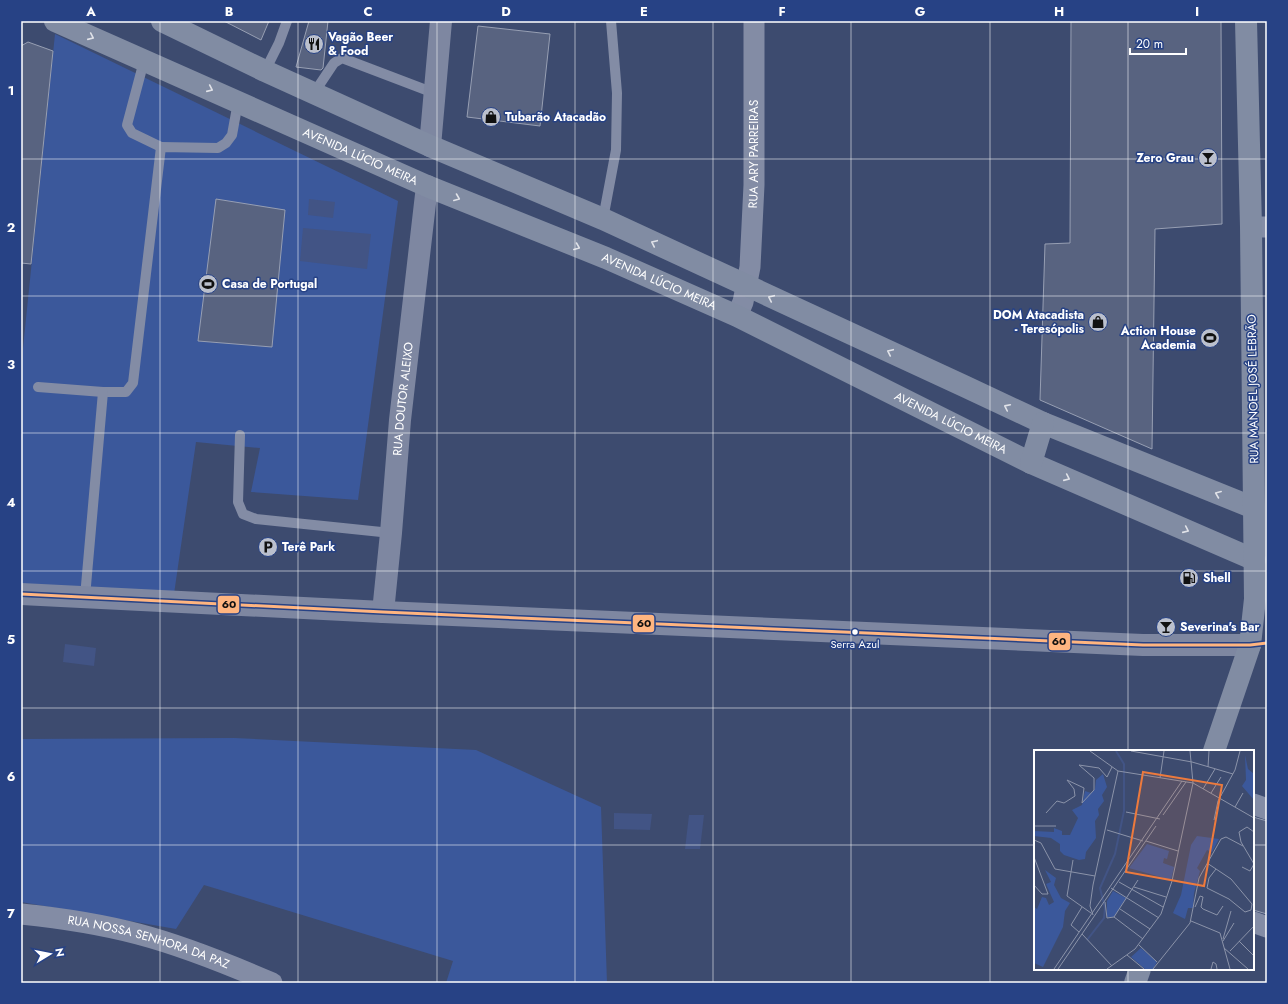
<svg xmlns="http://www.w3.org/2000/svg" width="1288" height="1004" viewBox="0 0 1288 1004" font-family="Jost,sans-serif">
  <rect width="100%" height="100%" fill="#3d4b6f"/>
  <g fill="#3b589b">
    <path d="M55,34L398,201L358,500L251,492L260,448L196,442L174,594L21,586V368Z"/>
    <path d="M234,738L476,750L601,807L607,983H446L453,961L204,885L176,929L21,902V739Z"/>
  </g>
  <g fill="#425485">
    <path d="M309,199L335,202L333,218L308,215Z"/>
    <path d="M303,228L371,234L367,269L300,261Z"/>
    <path d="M65,644L96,648L94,666L63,662Z"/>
    <path d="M614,813L652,814L650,830L614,829Z"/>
    <path d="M689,815H704L700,849H685Z"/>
  </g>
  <g fill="#586380" stroke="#979fb3">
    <path d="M224,21H269L261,40Z"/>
    <path d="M309,21H328L323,68L321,70L296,67Z"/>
    <path d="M1071,21H1221L1222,224L1155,229L1152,449L1040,400L1045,244L1070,243Z"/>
    <path d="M478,26L550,34L540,126L467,117Z"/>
    <path d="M28,42L53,51L31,264L21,263V46Z"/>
    <path d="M216,199L285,210L272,347L198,341Z"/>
    <path d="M1253,817L1267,821V914L1253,910Z"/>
  </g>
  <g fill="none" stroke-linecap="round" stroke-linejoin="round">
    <g stroke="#838ca5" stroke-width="10">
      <path d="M144,61L127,125L132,133L161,147"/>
      <path d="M265,71L279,43L287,21"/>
      <path d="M314,93L334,63L342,58L434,93"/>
      <path d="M603,219L616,150L617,93L611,21"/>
      <path d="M38,387L103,392H126L133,383L161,147L218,148L226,143L232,135L238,102"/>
      <path d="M240,435L238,502L243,514L256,519L391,533"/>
      <path d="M85,597L103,392"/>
    </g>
    <g stroke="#838ca5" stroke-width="21">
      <path d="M1251,227H1267"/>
      <path id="s1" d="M737,316L743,302L750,267L754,185V21"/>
      <path d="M1253,804L1267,809"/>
      <path id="s2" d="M21,914C60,918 100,924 138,934C184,946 228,964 272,983"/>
      <path d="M1253,922L1267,927"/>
    </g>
    <g stroke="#7e87a1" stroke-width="22">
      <path d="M430,146L441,21"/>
      <path d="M21,594L383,612L1143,645H1250"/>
      <path id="s3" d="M383,612L391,533L400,420L427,186"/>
    </g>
    <g stroke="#818ca3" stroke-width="22">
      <path id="s4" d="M55,21L427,186L606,258L737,316L1031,463L1255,560"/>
      <path d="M162,21L265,71L430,146L603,219L964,386L1043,423L1254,508"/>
      <path d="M1031,463L1043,423"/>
      <path d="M1214,751L1250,645L1255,599L1251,227L1246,21"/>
      <path d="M1135,983L1140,969"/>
    </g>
    <defs>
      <path id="bus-1" d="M21,594L383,612L1143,645H1250L1267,643"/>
    </defs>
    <use href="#bus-1" stroke="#274285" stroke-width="6"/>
    <use href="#bus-1" stroke="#ffb580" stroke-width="3"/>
  </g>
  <defs><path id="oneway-chevron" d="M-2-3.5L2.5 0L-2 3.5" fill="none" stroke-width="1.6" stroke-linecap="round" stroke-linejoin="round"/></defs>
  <g stroke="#e0e2e8">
    <use href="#oneway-chevron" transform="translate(91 37) rotate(24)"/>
    <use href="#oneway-chevron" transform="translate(210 89) rotate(24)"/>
    <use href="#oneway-chevron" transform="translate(457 198) rotate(22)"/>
    <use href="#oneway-chevron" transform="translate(654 243) rotate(-155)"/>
    <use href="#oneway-chevron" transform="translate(577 247) rotate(22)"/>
    <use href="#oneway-chevron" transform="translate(771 298) rotate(-155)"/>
    <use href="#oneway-chevron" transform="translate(890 352) rotate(-155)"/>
    <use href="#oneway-chevron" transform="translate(1007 407) rotate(-154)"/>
    <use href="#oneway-chevron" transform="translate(1067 478) rotate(24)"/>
    <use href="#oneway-chevron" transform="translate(1218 494) rotate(-158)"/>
    <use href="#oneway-chevron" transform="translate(1186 530) rotate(24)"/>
  </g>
  <path fill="none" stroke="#fff" stroke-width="1" stroke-opacity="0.55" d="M160,21V983M298,21V983M437,21V983M575,21V983M713,21V983M851,21V983M990,21V983M1128,21V751M21,159H1267M21,296H1267M21,433H1267M21,571H1267M21,708H1267M21,845H1035M1253,845H1267M1128,969V983"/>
  <defs>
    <symbol id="restaurant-disc" viewBox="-11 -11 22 22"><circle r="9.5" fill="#bbc0cd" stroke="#274285"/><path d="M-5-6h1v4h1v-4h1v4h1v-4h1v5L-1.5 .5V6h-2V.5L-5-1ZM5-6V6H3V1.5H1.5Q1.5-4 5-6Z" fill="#111"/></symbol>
    <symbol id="shop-disc" viewBox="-11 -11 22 22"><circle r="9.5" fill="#bbc0cd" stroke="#274285"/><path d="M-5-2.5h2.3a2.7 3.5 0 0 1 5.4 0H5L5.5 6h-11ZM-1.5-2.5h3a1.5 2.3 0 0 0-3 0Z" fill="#111"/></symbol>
    <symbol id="bar-disc" viewBox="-11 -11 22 22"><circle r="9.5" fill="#bbc0cd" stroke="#274285"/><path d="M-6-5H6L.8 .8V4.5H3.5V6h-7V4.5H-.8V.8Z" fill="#111"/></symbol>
    <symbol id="stadium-disc" viewBox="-11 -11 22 22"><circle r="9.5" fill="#bbc0cd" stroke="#274285"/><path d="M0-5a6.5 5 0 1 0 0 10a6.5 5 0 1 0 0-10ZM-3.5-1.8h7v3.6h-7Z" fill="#111"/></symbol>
    <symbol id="parking-disc" viewBox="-11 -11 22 22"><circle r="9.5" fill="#bbc0cd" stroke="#274285"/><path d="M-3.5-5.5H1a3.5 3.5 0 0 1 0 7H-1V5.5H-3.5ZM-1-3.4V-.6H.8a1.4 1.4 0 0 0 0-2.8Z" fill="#111"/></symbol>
    <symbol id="fuel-disc" viewBox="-11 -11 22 22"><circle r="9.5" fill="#bbc0cd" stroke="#274285"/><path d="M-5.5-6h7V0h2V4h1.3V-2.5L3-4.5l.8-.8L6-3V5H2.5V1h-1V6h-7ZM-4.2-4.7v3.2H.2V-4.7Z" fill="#111"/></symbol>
  </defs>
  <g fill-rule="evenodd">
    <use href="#restaurant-disc" x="303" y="33" width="22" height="22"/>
    <use href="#shop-disc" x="480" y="106" width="22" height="22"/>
    <use href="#bar-disc" x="1197" y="147" width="22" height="22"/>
    <use href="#stadium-disc" x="197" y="273" width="22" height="22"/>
    <use href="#shop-disc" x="1087" y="311" width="22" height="22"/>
    <use href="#stadium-disc" x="1199" y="327" width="22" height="22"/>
    <use href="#parking-disc" x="257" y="536" width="22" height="22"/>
    <use href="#fuel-disc" x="1178" y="567" width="22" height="22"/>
    <use href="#bar-disc" x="1155" y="616" width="22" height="22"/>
  </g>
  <circle fill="#fff" stroke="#274285" stroke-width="1.5" cx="855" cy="632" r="3.5"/>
  <g text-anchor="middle" stroke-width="3" stroke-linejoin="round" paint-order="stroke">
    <g font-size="11" fill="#fff" stroke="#274285">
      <text x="855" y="648">Serra Azul</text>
    </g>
    <g font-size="12" font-weight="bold" fill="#fff" stroke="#274285" text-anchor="start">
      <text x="328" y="41">Vagão Beer<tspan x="328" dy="14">&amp; Food</tspan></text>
      <text x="505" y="121">Tubarão Atacadão</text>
      <text x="1194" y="162" text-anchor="end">Zero Grau</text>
      <text x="222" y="288">Casa de Portugal</text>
      <text x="1084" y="319" text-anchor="end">DOM Atacadista<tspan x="1084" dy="14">- Teresópolis</tspan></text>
      <text x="1196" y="335" text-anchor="end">Action House<tspan x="1196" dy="14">Academia</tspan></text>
      <text x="282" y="551">Terê Park</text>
      <text x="1203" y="582">Shell</text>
      <text x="1180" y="631">Severina's Bar</text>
    </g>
    <g font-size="12" fill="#fff" stroke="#274285">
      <text dy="4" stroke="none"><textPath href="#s1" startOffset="164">RUA ARY PARREIRAS</textPath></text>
      <text dy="4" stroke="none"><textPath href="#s4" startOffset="334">AVENIDA LÚCIO MEIRA</textPath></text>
      <text dy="4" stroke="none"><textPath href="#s4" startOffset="658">AVENIDA LÚCIO MEIRA</textPath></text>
      <text transform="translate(1253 389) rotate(-91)" y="4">RUA MANOEL JOSÉ LEBRÃO</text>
      <text dy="4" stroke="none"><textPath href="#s3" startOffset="214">RUA DOUTOR ALEIXO</textPath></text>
      <text dy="4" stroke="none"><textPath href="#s4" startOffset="982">AVENIDA LÚCIO MEIRA</textPath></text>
      <text dy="4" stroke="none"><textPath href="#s2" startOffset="131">RUA NOSSA SENHORA DA PAZ</textPath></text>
    </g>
  </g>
  <g transform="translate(1034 750)">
    <rect width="220" height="220" fill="#3d4b6f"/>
    <path d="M211,5L214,19L220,24V50L208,36L212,30ZM69,24L73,37L68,45L70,51L64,59L65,65L61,71L62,88L52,102L51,109L45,110L30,105L26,101V94L17,88L0,86V81L20,82V78L28,81V85H36L44,68L38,60L48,55L51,41L57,43L61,39L62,30ZM163,86L185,89L178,102L173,100L163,118L166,121L160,143L159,158H154L151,169L139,163L147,145L157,95ZM113,94L135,101L133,109L130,108L129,113L140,117L137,130L95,118ZM11,120L22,128L20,135L27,148L36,153L31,161L29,177L9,217L0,213V157L3,159L8,147L12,148L15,155L20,152L12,134L17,132ZM79,141L92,148L80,167H73V151ZM107,198L123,212L119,219H111L97,207Z" fill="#3b589b"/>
    <path fill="none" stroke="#425485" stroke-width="2" d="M53,190L70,168L71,158L66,138L81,104L90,61V14L82,1"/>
    <path fill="none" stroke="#8b93a9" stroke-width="1" d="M56,1L84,21L159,33L220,68M97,1L158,12L199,24M174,17L175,1M126,28L130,1M169,39L181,19M177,43L187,27M201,57L209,43M92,62L126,69M12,63L23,51L30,53L41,46L40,39L33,30L50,38L48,53L60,40V28L45,15L65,18L73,27L78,17M129,65L152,32M180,70L184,51L201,20L206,1M0,76H22M73,80L109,91M0,90L7,93L21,119L61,126M112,91L144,101M0,107L14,144H8L0,135M39,110L33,146L57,163M173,113L197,129L218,154L217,160L211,162L195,149L173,138L175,128L182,119M208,117L216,121L220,114L207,92L205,82L213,77L220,82M85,132L129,157M100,137L132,147M77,138L125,168M71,152L73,168L80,167L109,189M161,157L166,146L169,147L167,157L169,159L183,165L189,156M86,159L116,179M59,165L56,156L59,135L84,21M80,167L104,130M157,171L186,183L196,219M45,182L37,175L48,157M48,184L78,216M189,189L197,161M189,191L200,173M205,191L220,206M105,195L123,212M190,198L214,219M196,201L220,176M93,205L110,219M20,219L148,31M24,219L122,76M73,219L101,199L127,164L138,131L159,33L156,1M119,219L156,173L165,128L187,89L192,87L209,96M177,219L179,212L182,214L183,219"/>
    <path fill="#ed7a3d" fill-opacity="0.15" stroke="#ed7a3d" stroke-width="2" d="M109,22L188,35L170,136L92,122Z"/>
    <rect width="220" height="220" fill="none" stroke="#fff" stroke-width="2"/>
  </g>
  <g stroke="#274285" stroke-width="1.5">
    <rect x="217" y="595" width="23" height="19" rx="4" fill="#ffb580"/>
    <rect x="632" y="614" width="23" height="19" rx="4" fill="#ffb580"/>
    <rect x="1048" y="632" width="23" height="19" rx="4" fill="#ffb580"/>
  </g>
  <g font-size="11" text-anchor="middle" font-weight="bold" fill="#111">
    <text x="229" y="608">60</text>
    <text x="644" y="627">60</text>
    <text x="1059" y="645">60</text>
  </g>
  <rect width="1288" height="1004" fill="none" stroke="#274285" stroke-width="44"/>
  <g transform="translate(50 954) rotate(80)" stroke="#274285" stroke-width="3" paint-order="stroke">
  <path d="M0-3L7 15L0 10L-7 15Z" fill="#ffffff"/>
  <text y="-6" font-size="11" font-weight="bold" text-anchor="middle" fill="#ffffff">N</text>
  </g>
  <path d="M1130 48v6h56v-6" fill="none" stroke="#ffffff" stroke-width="2"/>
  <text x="1136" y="48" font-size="12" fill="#ffffff" stroke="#274285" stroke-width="3" paint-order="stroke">20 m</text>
  <rect x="22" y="22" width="1244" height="960" fill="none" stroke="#fff" stroke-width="1.5"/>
  <g font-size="13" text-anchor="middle" font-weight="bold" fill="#fff">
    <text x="91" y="16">A</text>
    <text x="229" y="16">B</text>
    <text x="368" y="16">C</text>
    <text x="506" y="16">D</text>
    <text x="644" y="16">E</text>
    <text x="782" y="16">F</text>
    <text x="920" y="16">G</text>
    <text x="1059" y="16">H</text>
    <text x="1197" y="16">I</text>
    <text x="11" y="95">1</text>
    <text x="11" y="232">2</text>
    <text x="11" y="369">3</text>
    <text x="11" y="507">4</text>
    <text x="11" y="644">5</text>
    <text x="11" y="781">6</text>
    <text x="11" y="918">7</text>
  </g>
</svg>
